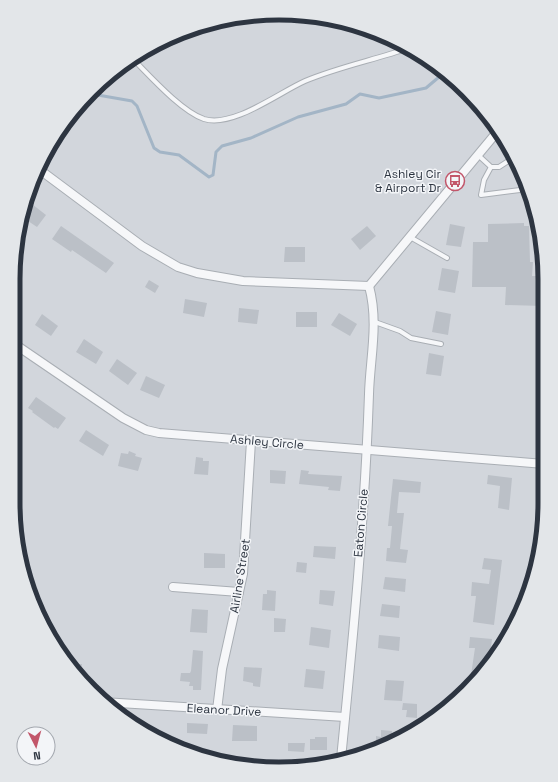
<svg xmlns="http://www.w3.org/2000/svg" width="558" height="782" viewBox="0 0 558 782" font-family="'Space Grotesk',sans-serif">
  <rect width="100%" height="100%" fill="#e4e7ea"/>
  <path fill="#d2d6dc" d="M297,14L348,22L397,41L441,68L479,104L525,177L543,244L544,520L536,572L518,620L490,665L454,703L381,749L313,767L227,764L162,742L104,703L58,651L22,572L13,503L18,227L49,146L104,79L146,49L194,27L245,15Z"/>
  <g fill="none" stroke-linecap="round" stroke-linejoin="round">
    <path stroke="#a3b5c6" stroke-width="3" d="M92,94L132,101L137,106L154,148L160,152L179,155L209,177L213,175L216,152L222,146L251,138L298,117L346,104L360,94L379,98L426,88L439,77L443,70"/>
  </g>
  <g fill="#bbc0c7">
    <path d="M28,201L46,215L37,227L22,217Z"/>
    <path d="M524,223V226H529L530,262H533L532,276H543V306L505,305L506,287H472L473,242H488V224Z"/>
    <path d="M450,224L465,227L461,247L446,245Z"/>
    <path d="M61,226L114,263L106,273L72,250L71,252L52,239Z"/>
    <path d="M367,226L376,236L360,250L351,239Z"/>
    <path d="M285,247H305V262H284Z"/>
    <path d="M442,268L459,271L455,293L438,290Z"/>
    <path d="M149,280L159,286L155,293L145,287Z"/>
    <path d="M185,299L207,303L204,317L183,313Z"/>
    <path d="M239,308L259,310L257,324L238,322Z"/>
    <path d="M436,311L451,314L448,335L432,332Z"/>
    <rect x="296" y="312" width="21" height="15"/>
    <path d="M339,313L357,324L350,336L331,325Z"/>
    <path d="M42,314L58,326L51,336L35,325Z"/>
    <path d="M84,339L103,352L96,364L76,352Z"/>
    <path d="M429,353L444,356L441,376L426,374Z"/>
    <path d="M117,359L137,373L128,385L109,371Z"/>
    <path d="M146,376L165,385L159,398L140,390Z"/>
    <path d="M36,397L66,418L58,429L55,427L54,428L32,412L33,411L28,408Z"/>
    <path d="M86,430L109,445L103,456L79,441Z"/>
    <path d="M129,451L136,454L135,456L142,458L138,471L118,466L121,453L128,454Z"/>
    <path d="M196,457L203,458V461H209L208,475L194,474Z"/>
    <path d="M270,470L286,471L285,484L270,483Z"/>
    <path d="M301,470L309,471L308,474L342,476L340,491L328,490L329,487L299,484Z"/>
    <path d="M488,475L512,478L509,510L498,508L500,486L487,484Z"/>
    <path d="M393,479L421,482L420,493L399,492L397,513H404L400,549L408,550L406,563L386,561L387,548H390L392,526H388Z"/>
    <path d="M314,546L336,547L335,559L313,557Z"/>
    <path d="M204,553L225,554V568H204Z"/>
    <path d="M484,558L502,560L494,625L473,622L476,596H471L472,582L489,584L491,570L482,569Z"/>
    <path d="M297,562L307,563L306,573L296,572Z"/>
    <path d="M385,577L406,579L405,592L383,589Z"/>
    <path d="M267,590L276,591L275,611L262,610L263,594H267Z"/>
    <path d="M320,590L335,591L333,606L319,604Z"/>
    <path d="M382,604L400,606L399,618L380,616Z"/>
    <path d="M192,609L208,610L207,633L190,632Z"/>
    <path d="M274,618L286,619L285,632H274Z"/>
    <path d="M311,627L331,630L329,648L309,645Z"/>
    <path d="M379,635L400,637L399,651L378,648Z"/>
    <path d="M470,637L492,639L489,666L480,676L471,675L475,648H469Z"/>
    <path d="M193,650L203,651L201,690H193V686H189L190,682L180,681L181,673H190L191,671Z"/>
    <path d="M69,664H82L81,678L74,669Z"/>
    <path d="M244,667L262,668L260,687L253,686V683L243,681Z"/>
    <path d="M306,669L325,671L323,689L304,687Z"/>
    <path d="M386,680L404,681L402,701L384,700Z"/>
    <path d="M403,703L417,704V718L406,717L407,710H402Z"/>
    <path d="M187,723L208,724L207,734L187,733Z"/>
    <path d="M233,725L257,726V741H232Z"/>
    <path d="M381,730L392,731L391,742L384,747L376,746V736L381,737Z"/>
    <path d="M315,737H327V750H310V739H315Z"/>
    <path d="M288,743H305L304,752L288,751Z"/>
  </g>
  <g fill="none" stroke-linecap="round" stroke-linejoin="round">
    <defs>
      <g id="lane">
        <path d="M132,58C150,76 181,111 204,119C233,128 278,93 305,81C338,67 374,60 409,48"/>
        <path d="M478,155L491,167H499L513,158"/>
        <path d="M491,167L484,180L481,195L528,189"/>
        <path d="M539,232L541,237"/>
        <path d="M410,237L447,258"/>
        <path d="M375,322L400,331L411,338L441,344"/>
      </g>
      <g id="street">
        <path d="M40,170L142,246L178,267L197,273L243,281L369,286"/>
        <path d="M369,286L497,132"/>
        <path d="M16,345L123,418L146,430L159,433L544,464"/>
        <path d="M173,587L239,592"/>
        <path d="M103,702L345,717"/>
        <path d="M217,710L222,669L243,574L251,441"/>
        <path d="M341,759C353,638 365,516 369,394C370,358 379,323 369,286"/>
      </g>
    </defs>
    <use href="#lane" stroke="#a9aeb4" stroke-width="6"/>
    <use href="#street" stroke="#a9aeb4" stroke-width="10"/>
    <use href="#lane" stroke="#f6f7f9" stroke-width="4"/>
    <use href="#street" stroke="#f6f7f9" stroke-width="8"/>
  </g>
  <defs>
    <symbol id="bus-ring" viewBox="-11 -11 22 22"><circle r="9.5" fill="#f3f5f8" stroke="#c2566a" stroke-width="1.5"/><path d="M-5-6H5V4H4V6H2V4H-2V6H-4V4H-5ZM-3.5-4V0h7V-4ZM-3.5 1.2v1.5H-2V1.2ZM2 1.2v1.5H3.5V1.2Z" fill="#c2566a"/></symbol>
  </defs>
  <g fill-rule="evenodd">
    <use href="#bus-ring" x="444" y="170" width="22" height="22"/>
  </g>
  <g text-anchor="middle" stroke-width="3" stroke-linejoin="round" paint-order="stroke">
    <g font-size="12" fill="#2d3541" stroke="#f3f5f8" text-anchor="end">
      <text x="441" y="178">Ashley Cir<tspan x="441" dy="14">&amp; Airport Dr</tspan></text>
    </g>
    <g font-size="12" fill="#2d3541" stroke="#f3f5f8">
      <text transform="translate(267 442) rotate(5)" y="4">Ashley Circle</text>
      <text transform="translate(361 523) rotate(-85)" y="4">Eaton Circle</text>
      <text transform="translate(240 576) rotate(-81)" y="4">Airline Street</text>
      <text transform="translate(224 710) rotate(3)" y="4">Eleanor Drive</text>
    </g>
  </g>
  <path d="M0 0H558V782H0ZM279 20H279A259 259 0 0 1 538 279V503A259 259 0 0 1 279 762H279A259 259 0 0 1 20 503V279A259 259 0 0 1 279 20Z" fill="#e3e6e9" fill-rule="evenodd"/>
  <path fill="none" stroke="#2d3541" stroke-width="5" d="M279 20H279A259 259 0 0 1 538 279V503A259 259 0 0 1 279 762H279A259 259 0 0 1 20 503V279A259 259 0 0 1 279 20Z"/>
  <g transform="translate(36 746) rotate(174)"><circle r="19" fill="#f3f5f8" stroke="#a4a8af"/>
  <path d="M0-3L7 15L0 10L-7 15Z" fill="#c2566a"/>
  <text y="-6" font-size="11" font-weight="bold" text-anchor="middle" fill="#2d3541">N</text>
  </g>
</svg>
